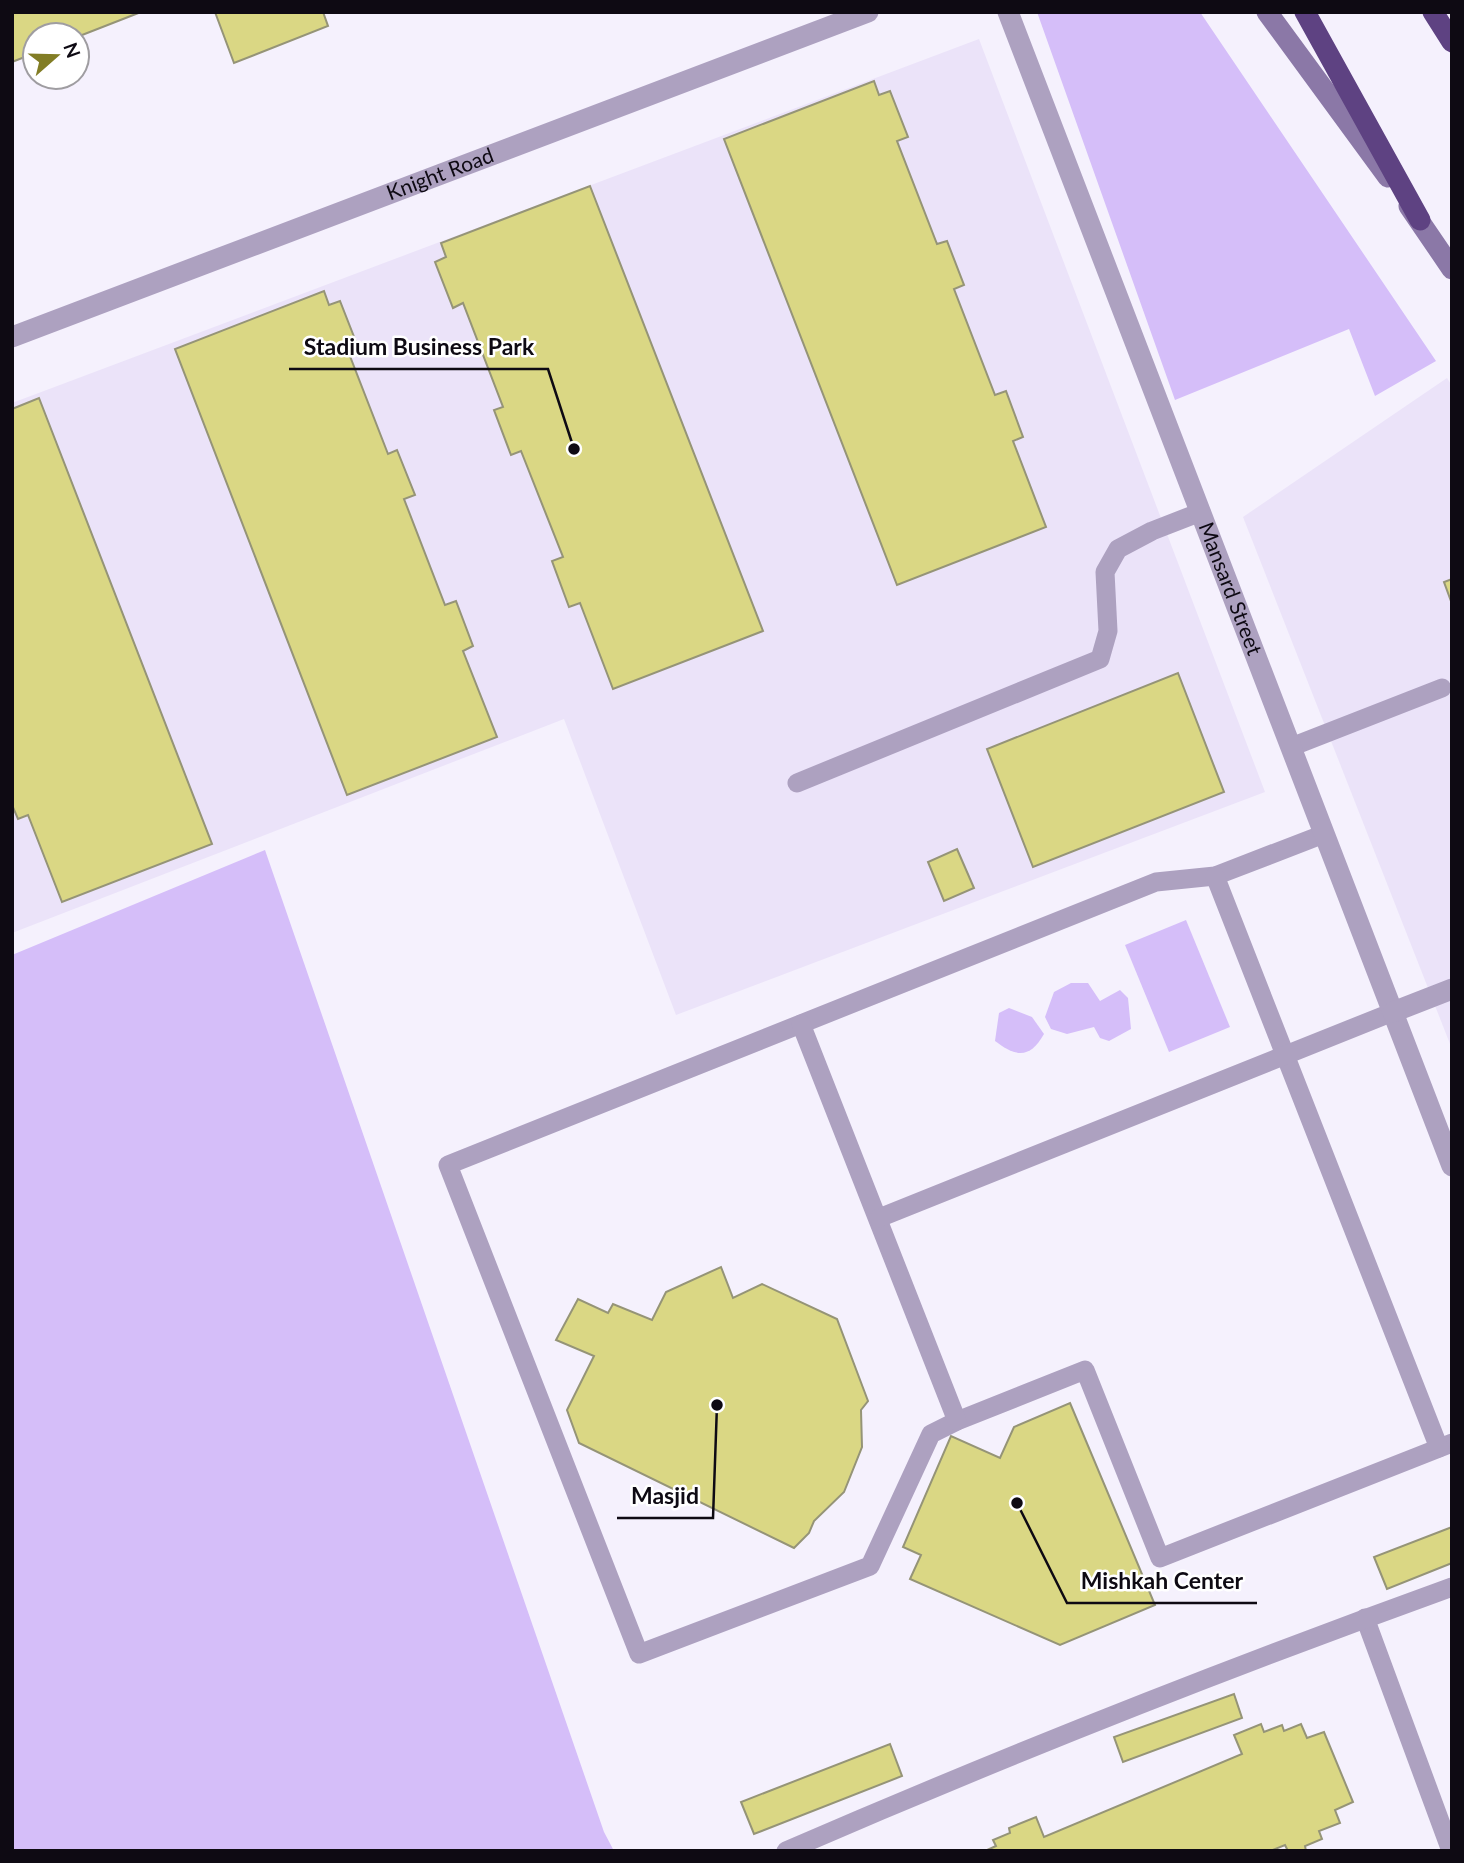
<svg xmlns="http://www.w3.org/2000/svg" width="1464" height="1863" viewBox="0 0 1464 1863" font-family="Lato,sans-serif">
  <rect width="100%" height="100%" fill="#f5f1fd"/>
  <g fill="#ebe3f9">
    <path d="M979,39L1265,792L676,1015L564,719L12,933V403Z"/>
    <path d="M1447,378L1452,386V1049L1243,517Z"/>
  </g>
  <g fill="#d5bef9">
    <path d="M1037,12H1200L1436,361L1375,396L1349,329L1175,400Z"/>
    <path d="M265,850L604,1832L614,1851H12V955Z"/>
    <path d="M1186,920L1230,1027L1169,1052L1125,945Z"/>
    <path d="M1071,983H1088L1100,1001L1120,990L1128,998L1131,1029L1109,1041L1100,1038L1094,1027L1067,1034L1051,1029L1045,1017L1054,992Z"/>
    <path d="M1009,1008L1032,1017L1044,1034C1030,1059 1016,1057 995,1041L999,1013Z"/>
  </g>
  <g fill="#dad784" stroke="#959477" stroke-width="2">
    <path d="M12,12H141L77,37V35H35V53L12,62Z"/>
    <path d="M215,12H323L328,26L234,63Z"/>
    <path d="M874,81L879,95L890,91L908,137L897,141L937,244L947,241L964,285L954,289L995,395L1006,391L1023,437L1013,441L1046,527L897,585L724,139Z"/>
    <path d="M590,186L763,631L613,689L580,603L569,607L552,561L563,557L521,451L511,455L494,410L503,407L463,303L453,308L435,262L446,257L441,243Z"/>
    <path d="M324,291L329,305L340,301L358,347L348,351L388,454L397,450L415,495L404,499L445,605L456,601L473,646L463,651L497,737L347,795L175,349Z"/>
    <path d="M39,398L212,844L62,902L28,815L18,819L12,805V409Z"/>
    <path d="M1452,579V604L1444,582Z"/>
    <path d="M1178,673L1224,792L1033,867L987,749Z"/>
    <path d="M957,849L974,888L944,901L928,862Z"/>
    <path d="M721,1267L733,1298L762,1284L837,1319L868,1401L861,1410L862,1447L844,1492L814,1521L809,1533L794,1548L579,1443L567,1410L594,1356L556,1340L578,1299L608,1313L613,1304L652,1320L666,1292Z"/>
    <path d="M1070,1403L1155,1605L1060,1645L910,1579L921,1555L903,1547L951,1436L1000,1458L1014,1427Z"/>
    <path d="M1452,1527V1563L1387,1589L1374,1557Z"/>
    <path d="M1234,1694L1242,1718L1123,1762L1114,1737Z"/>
    <path d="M1261,1724L1264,1732L1282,1725L1284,1731L1301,1724L1307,1738L1324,1732L1353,1802L1335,1810L1340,1823L1319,1831L1322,1839L1305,1846L1306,1851H1288L1285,1845L1270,1851H985L996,1846L993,1840L1010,1833L1009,1828L1036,1817L1044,1837L1242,1754L1234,1735Z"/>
    <path d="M890,1744L902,1776L754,1834L741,1802Z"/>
  </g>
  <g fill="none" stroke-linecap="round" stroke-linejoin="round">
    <g stroke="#ada1c0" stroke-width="19">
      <path d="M1291,747L1442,688"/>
      <path d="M797,783L1100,659L1108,631L1105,572L1118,549L1152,531L1201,512"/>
      <path d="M1324,834L1215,876L1156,882L448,1165L639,1654L870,1566L931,1434L957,1421L1085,1370L1160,1558L1452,1443"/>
      <path d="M1215,876L1439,1448"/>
      <path d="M801,1024L957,1421"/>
      <path d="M879,1218L1393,1012"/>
      <path d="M1365,1618L1451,1851"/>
      <path d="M786,1851C1005,1756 1228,1668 1452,1587"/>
    </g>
    <g stroke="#ada1c0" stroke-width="21">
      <path id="s1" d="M1008,12L1452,1166"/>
      <path id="s2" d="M12,337C297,227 583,122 868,12"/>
      <path d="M1393,1012L1452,989"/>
    </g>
    <g stroke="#8b78a7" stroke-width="21">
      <path d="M1267,12L1388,177"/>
      <path d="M1409,206L1452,269"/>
    </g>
    <g stroke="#5e4282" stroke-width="21">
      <path d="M1305,12L1420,220"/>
      <path d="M1433,12L1452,42"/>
    </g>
  </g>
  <g text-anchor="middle" stroke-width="5" stroke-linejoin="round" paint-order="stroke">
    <g font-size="21" fill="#0e0a13" stroke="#fff">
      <text dy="7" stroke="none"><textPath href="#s2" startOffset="458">Knight Road</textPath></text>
      <text dy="7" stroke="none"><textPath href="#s1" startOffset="618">Mansard Street</textPath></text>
    </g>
  </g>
  <path fill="none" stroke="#0e0a13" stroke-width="2.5" d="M574 449L548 369H289M717 1405L713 1518H617M1017 1503L1067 1603H1257"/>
  <g fill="#0e0a13" stroke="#fff" stroke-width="2.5">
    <circle cx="574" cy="449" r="7"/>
    <circle cx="717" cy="1405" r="7"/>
    <circle cx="1017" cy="1503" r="7"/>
  </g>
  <g font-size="23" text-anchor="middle" font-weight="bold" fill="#0e0a13" stroke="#fff" stroke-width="5" stroke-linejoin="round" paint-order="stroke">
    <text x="419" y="355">Stadium Business Park</text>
    <text x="665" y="1504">Masjid</text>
    <text x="1162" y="1589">Mishkah Center</text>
  </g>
  <rect width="1464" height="1863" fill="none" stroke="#0e0a13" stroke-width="28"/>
  <g transform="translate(56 56) rotate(70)"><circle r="33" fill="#ffffff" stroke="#9f9da1" stroke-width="2"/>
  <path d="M0-5L12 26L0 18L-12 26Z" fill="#827d25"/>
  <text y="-10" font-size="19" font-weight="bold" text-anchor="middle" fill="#0e0a13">N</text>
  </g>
</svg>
